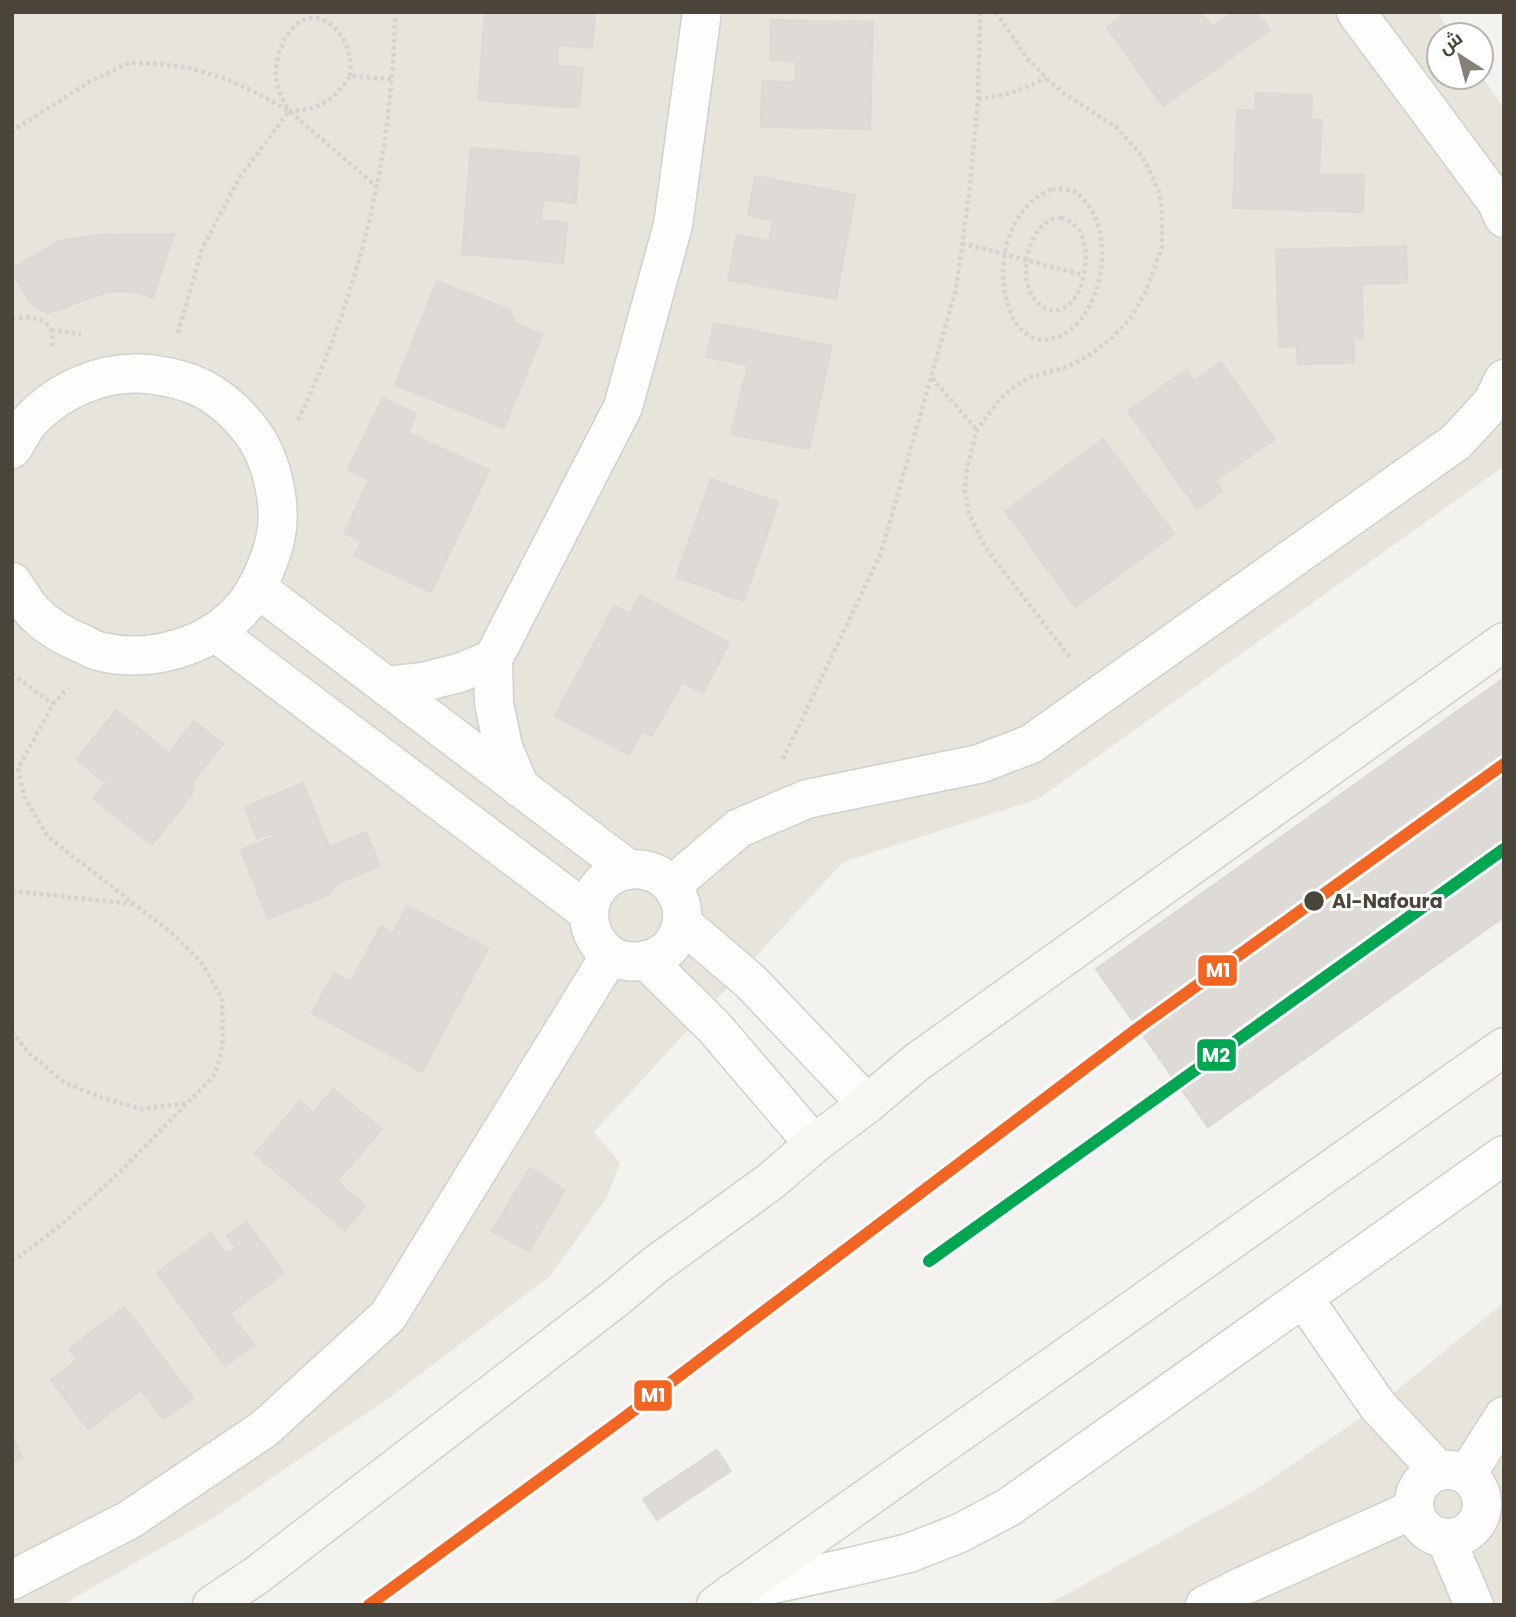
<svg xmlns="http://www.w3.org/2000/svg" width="1516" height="1617" viewBox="0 0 1516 1617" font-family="Poppins,Cairo,sans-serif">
  <rect width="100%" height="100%" fill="#f4f2ee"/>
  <g fill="#e7e4dc">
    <path d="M12,12H1437L1453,35H1439V77H1481V75L1504,108V466L1038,799L843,862L594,1132L620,1163L606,1199L550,1276L393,1395L210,1520L62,1605H12Z"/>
    <path d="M1504,1302V1605H1047L1258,1488L1378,1406Z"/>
  </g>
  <g fill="#dedbd6" stroke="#dcd9d4" stroke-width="2">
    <path d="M485,12H595L592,48L558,45L557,66L583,68L579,108L478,100Z"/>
    <path d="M1120,12H1201L1212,27L1233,12H1256L1270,30L1163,106L1107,27L1122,16Z"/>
    <path d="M771,20L873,22L870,129L761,127L762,81L796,82V61L770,60Z"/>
    <path d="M1256,93L1312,95L1311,119L1322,120L1319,174L1364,175L1363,212L1233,208L1237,110L1255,111Z"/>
    <path d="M471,148L579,157L576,203L543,200L541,220L567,223L563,263L462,254Z"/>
    <path d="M755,176L855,195L836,299L728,280L737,235L769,241L773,221L748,215Z"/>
    <path d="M174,234L153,298L135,292L110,291L48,313L31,304L12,272V269L59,241L95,235Z"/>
    <path d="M1406,246L1407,283L1362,284L1363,338L1354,339V363L1298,364L1297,346L1279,347L1276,250Z"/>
    <path d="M437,281L510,310L514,322L542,335L504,428L395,385Z"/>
    <path d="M714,323L832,346L809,449L731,434L748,365L706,357Z"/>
    <path d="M1221,362L1275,439L1215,480L1222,491L1197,509L1128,411L1186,370L1194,381Z"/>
    <path d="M383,398L416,414L408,433L489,470L431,592L354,556L362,541L344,533L369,480L348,470Z"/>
    <path d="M1103,439L1174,534L1075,607L1005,511Z"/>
    <path d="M711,479L778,502L744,601L676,577Z"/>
    <path d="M640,595L729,643L703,693L682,682L652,736L642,731L629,755L555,716L614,606L630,614Z"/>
    <path d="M1504,678V917L1208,1127L1096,969Z"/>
    <path d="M116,710L169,753L194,721L223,744L195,779L192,794L152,845L93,798L116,770L113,768L103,781L77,759Z"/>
    <path d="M303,783L329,847L366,832L380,866L338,883L328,895L268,919L241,850L273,837V833L257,839L245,807Z"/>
    <path d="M407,906L488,948L422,1072L312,1013L334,973L351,982L381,926L393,933Z"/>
    <path d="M333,1089L382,1129L337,1181L365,1206L345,1230L255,1154L300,1101L313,1113Z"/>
    <path d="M530,1168L565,1190L529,1251L492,1231Z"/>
    <path d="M247,1222L284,1273L230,1313L254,1345L225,1366L157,1273L211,1233L226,1254L236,1248L227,1236Z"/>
    <path d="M125,1307L193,1398L163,1419L141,1390L88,1429L51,1380L77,1360L69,1349Z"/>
    <path d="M12,1434L22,1458L12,1462Z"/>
    <path d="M717,1450L731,1471L657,1520L643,1499Z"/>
  </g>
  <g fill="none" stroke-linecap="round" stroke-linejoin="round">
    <defs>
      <g id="minor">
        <path d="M1356,12L1496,201L1504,218"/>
        <path d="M12,449C18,440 23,430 29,422C59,389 104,370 148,374C192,379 219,392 248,427C263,445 271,467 275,489C281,520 277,543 264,572C258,586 250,601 239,612C207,647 149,663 102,652C96,651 89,647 83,644C65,637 47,626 34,613C26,604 19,592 12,582"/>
        <path d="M257,588L628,869"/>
        <path d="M215,632L589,913"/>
        <path d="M386,686L423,682L459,673L493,659"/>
        <path d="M520,788L503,747L494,703L493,659L623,407L673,225L702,12"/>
        <path d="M672,885L739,828L807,799L979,764L1031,744L1456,442L1492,403L1504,379"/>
        <path d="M682,923C680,928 679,934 676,938C665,961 631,968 610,955C600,948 592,936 590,924C581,866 661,847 680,902C683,908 682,916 682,923L751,982L867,1104"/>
        <path d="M646,960L714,1027L814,1144"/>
        <path d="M1304,1299L1378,1406L1438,1470"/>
        <circle cx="1448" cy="1504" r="34"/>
        <path d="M1467,1474L1504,1416"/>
        <path d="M1446,1539L1474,1605"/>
        <path d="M12,1580L129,1520L264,1429L388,1316L610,955"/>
        <path d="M732,1593L855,1566L909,1553L960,1533L1009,1507L1504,1155"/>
        <path d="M1205,1605L1243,1586L1414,1509"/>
      </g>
      <g id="secondary">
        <path d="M212,1605L257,1575L616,1298L654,1266L771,1181L814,1144L867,1104L917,1062L1504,642"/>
        <path d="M716,1605L1504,1047"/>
      </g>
    </defs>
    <use href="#minor" stroke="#d2d0cb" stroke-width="41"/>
    <use href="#secondary" stroke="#d3cfc5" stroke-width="41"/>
    <g stroke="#d3d2cc" stroke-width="4.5" stroke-dasharray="3.5 3.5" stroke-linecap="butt">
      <path d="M996,12L1026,57L1046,78L1065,94L1117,128L1143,157L1159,192L1162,211V247L1146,291L1132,316L1113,337L1091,354L1067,367L1030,377L1014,387L1000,399L977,430L967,468L965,490L969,514L985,547L1071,659"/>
      <path d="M350,76C350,71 351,65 350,60C348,42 334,19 314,18C289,17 274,56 276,76C277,90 283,100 289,111C320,110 333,101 350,76L391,79"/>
      <path d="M978,99C1005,96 1022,90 1046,78"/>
      <path d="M12,133L17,128L89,82L129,63L161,64L194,69L226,79L257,93L289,111L377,187"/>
      <path d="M1052,189C1059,189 1067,189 1073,191C1080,194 1084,200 1088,205C1117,242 1100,329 1050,339C1037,342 1027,336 1018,326C1012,319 1010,310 1007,302C995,261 1010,206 1052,189Z"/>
      <path d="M1061,218C1092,225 1089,270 1078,292C1063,320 1038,315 1028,286C1022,266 1029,229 1051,220C1054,218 1058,218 1061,218Z"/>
      <path d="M962,243L1083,275"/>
      <path d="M12,319C25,316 44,316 51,330C53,335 52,344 53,349"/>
      <path d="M51,330L81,334"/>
      <path d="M178,333L202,249L240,177L289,111"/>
      <path d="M932,378L977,430"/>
      <path d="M298,420C360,293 393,153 395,12"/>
      <path d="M12,674L53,704"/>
      <path d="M783,759L881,553L956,289L969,195L978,99L980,12"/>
      <path d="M12,891L133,904"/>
      <path d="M12,1031L29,1053L65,1083L103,1098L142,1109L187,1103"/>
      <path d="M12,1261C89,1210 149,1141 214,1076L220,1058L223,1039L222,998L201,962L173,934L48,837L24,796L18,769L53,704L68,688"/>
    </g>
    <use href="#minor" stroke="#fdfdfc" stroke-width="38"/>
    <use href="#secondary" stroke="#f7f6f1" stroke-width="38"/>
    <defs>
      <path id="metro-1" d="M369,1605L621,1420L1138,1028L1504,764"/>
      <path id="metro-2" d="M929,1261L1504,849"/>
    </defs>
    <use href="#metro-1" stroke="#fff" stroke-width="18"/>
    <use href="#metro-2" stroke="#fff" stroke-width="18"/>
    <use href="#metro-1" stroke="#f26522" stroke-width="12"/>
    <use href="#metro-2" stroke="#00a651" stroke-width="12"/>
  </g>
  <circle fill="#4b4439" stroke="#fff" stroke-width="2.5" cx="1314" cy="901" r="11"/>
  <g text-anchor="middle" stroke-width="6" stroke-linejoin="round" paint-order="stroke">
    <g font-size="19" font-weight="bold" fill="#4b4439" stroke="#fff" text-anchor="start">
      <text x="1332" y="908">Al-Nafoura</text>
    </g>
  </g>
  <g stroke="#fff" stroke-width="2.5">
    <rect x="1197" y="954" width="41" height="33" rx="7" fill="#f26522"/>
    <rect x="1196" y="1038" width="41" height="34" rx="7" fill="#00a651"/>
    <rect x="633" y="1379" width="40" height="33" rx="7" fill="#f26522"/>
  </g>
  <g font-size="19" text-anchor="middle" font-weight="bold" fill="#fff">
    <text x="1218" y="977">M1</text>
    <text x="1216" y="1062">M2</text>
    <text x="653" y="1402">M1</text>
  </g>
  <rect width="1516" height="1617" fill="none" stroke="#4b4439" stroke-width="28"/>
  <g transform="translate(1460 56) rotate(324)"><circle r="33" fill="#ffffff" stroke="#b7b4b0" stroke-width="2"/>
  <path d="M0-5L12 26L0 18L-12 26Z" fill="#868178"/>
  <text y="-10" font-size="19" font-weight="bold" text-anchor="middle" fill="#4b4439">ش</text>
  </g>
</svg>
